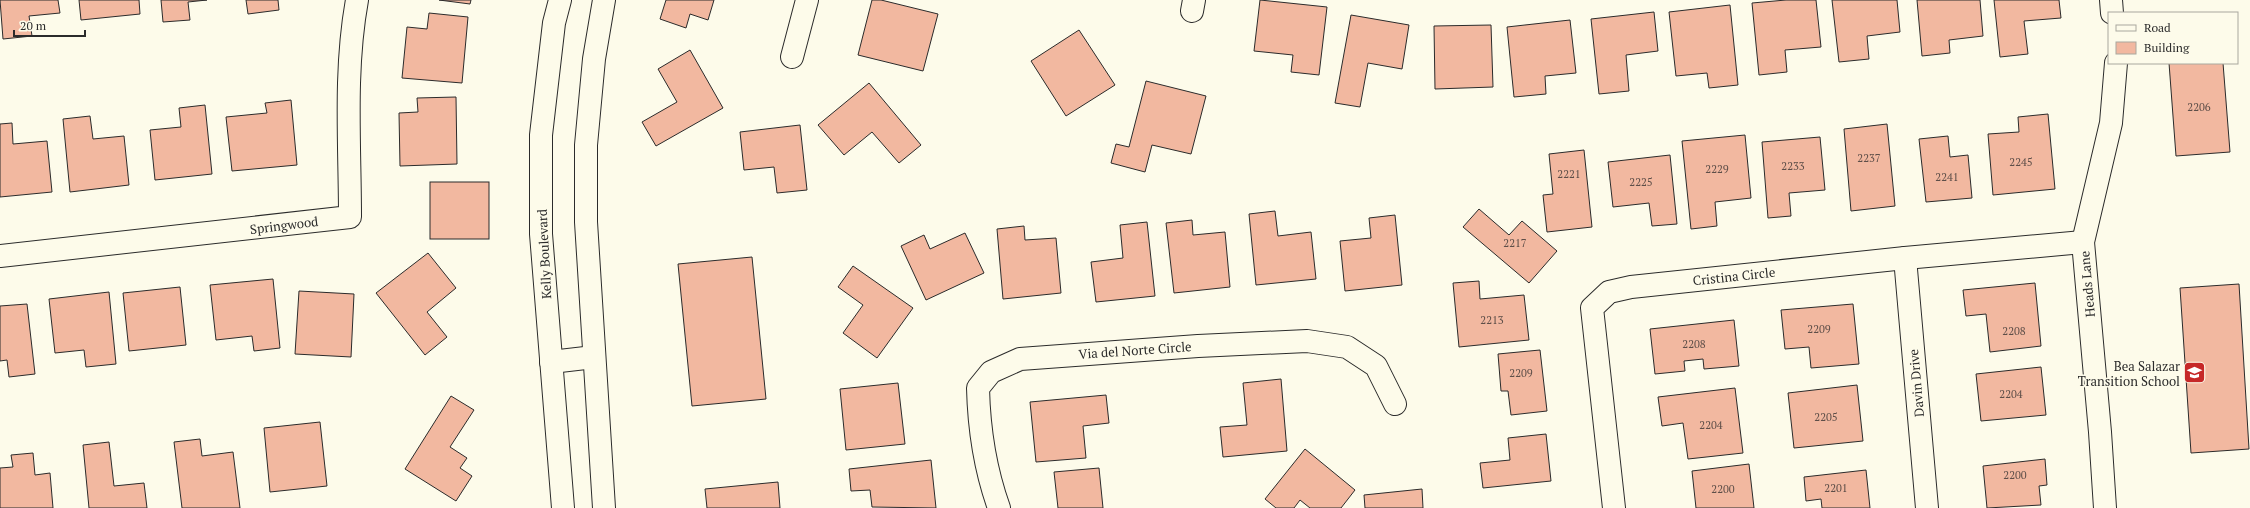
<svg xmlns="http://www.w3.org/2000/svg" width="2250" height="508" viewBox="0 0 2250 508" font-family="'PT Serif',serif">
  <rect width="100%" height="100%" fill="#fdfbea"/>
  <g fill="#f2b8a0" stroke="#2b2b2b">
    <path d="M0,0H58L60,13L29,16L32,36L3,39Z"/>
    <path d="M79,0H139L140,14L81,20Z"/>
    <path d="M161,0H207L188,2L190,20L163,22Z"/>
    <path d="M246,0H278L279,10L248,14Z"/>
    <path d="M439,0H471L470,4Z"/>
    <path d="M666,0H714L708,20L690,14L686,28L660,19Z"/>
    <path d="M872,0H881L938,14L923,71L858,55Z"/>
    <path d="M1260,0L1327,7L1319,75L1291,72L1293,55L1254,51Z"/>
    <path d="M1786,0H1816L1821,47L1785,50L1787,72L1759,75L1752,3Z"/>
    <path d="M1832,0H1897L1900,32L1867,36L1869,59L1839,62Z"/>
    <path d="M1917,0H1980L1983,36L1949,40L1950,53L1922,56Z"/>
    <path d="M1994,0H2059L2061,18L2024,21L2028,54L2000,57Z"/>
    <path d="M1730,5L1738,85L1709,88L1707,73L1676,76L1669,12Z"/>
    <path d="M1654,12L1658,51L1626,55L1629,91L1599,94L1591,19Z"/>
    <path d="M429,13L468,17L462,83L402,78L407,27L427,29Z"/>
    <path d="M1351,15L1409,25L1402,69L1368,63L1360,107L1335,103Z"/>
    <path d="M1570,20L1576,73L1545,76L1546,94L1514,97L1507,27Z"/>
    <path d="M1491,25L1493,87L1435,89L1434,26Z"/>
    <path d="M1079,30L1115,85L1066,116L1031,61Z"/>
    <path d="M690,50L723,108L656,146L642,122L677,102L658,69Z"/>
    <path d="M2169,63H2223L2230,152L2176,156Z"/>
    <path d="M1146,81L1206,96L1191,154L1152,145L1145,172L1111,163L1116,144L1129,147Z"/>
    <path d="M869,83L921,145L899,163L872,132L844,155L818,125Z"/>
    <path d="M456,97L457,164L400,166L399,113L418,112L417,98Z"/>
    <path d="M291,100L297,165L232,171L226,117L267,113L265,103Z"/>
    <path d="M205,105L212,174L155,180L150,130L181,127L179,108Z"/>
    <path d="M2048,114L2055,189L1993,195L1988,134L2019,132L2018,117Z"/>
    <path d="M90,116L93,139L124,136L129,185L70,192L63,119Z"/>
    <path d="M12,123L13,144L47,141L52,192L0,197V124Z"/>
    <path d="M1887,124L1895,206L1851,211L1844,129Z"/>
    <path d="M800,125L807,190L777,193L774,167L744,170L740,132Z"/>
    <path d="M1745,135L1751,198L1715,202L1717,226L1691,229L1682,141Z"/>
    <path d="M1948,136L1950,157L1968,155L1972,198L1926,202L1919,139Z"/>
    <path d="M1820,137L1825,190L1789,193L1791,216L1768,218L1762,142Z"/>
    <path d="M1584,150L1592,227L1547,232L1543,195L1553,194L1549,154Z"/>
    <path d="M1670,155L1677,224L1652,226L1649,203L1613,207L1608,162Z"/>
    <rect x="430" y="182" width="59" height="57"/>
    <path d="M1479,209L1509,235L1522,221L1557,251L1529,283L1463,227Z"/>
    <path d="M1275,211L1278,236L1311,232L1316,279L1256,285L1249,214Z"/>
    <path d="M1395,215L1402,285L1345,291L1340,241L1371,238L1369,218Z"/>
    <path d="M1192,220L1193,235L1225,232L1230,287L1174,293L1166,223Z"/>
    <path d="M1147,222L1155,296L1096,302L1091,262L1123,258L1120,225Z"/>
    <path d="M1024,226L1025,240L1056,238L1061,293L1003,299L997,229Z"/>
    <path d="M965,233L984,273L926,300L901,246L924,235L930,249Z"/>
    <path d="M428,253L456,288L427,312L447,337L425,355L376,293Z"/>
    <path d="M752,257L766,399L692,406L678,264Z"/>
    <path d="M853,266L913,308L877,358L843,333L863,305L838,287Z"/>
    <path d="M273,279L280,348L254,351L252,336L216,340L210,285Z"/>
    <path d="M1479,281L1480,299L1524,295L1529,340L1459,347L1453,283Z"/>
    <path d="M2035,283L2041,346L1990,352L1986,314L1966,316L1963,290Z"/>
    <path d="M2239,284L2249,449L2191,453L2180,288Z"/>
    <path d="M180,287L186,345L129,351L123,293Z"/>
    <path d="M299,291L354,294L351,357L295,354Z"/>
    <path d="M109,292L116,364L86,367L84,350L55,353L49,299Z"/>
    <path d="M27,304L35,374L9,377L7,360L0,361V306Z"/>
    <path d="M1853,304L1859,364L1811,368L1809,347L1785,349L1781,310Z"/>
    <path d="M1734,320L1739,366L1704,369L1703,359L1684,361L1685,371L1655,374L1650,329Z"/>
    <path d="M1540,350L1547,411L1511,415L1508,391H1501L1498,354Z"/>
    <path d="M2041,367L2046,415L1981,421L1976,374Z"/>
    <path d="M1281,379L1287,451L1223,457L1220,427L1247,425L1243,383Z"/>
    <path d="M898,383L905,444L846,450L840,389Z"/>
    <path d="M1857,385L1863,441L1794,448L1788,393Z"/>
    <path d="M1735,388L1743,453L1688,459L1683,423L1662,426L1658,397Z"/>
    <path d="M1106,395L1109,423L1083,426L1086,458L1036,462L1030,402Z"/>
    <path d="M451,396L474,410L450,447L467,458L460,468L472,476L456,501L405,469Z"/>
    <path d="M320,422L327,486L270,492L264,428Z"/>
    <path d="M1546,434L1551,481L1483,488L1480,463L1510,460L1508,438Z"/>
    <path d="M200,439L202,456L233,452L240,508H182L174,442Z"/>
    <path d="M109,442L114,486L144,483L147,508H89L83,445Z"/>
    <path d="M1305,449L1355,490L1341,508H1310L1300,500L1294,508H1276L1265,499Z"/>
    <path d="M33,453L35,475L50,473L53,508H0V468L13,467L11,455Z"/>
    <path d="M2045,459L2047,485L2039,486L2041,505L1987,508L1983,466Z"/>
    <path d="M931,460L936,508L872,507L870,490L851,491L849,469Z"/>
    <path d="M1749,464L1754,508H1696L1692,471Z"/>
    <path d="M1099,468L1103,508H1058L1054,472Z"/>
    <path d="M1866,470L1870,508H1822L1821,499L1806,501L1804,477Z"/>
    <path d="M778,482L780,508H707L705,489Z"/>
    <path d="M1422,489L1423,508H1365L1364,495Z"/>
  </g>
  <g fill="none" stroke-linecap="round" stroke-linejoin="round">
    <defs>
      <g id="minor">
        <path d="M2111,0L2112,13"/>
        <path d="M1192,11L1194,0"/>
        <path d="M792,57L807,0"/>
        <path d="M0,256L350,217C350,146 344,71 357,0"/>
        <path d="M1905,258L1927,508"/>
        <path d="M999,508C985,469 979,430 978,388L991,372L1020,359L1198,346L1307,341L1347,347L1376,366L1395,404"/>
        <path d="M1614,508L1592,308L1609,292L1631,287L1905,258L2083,242"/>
        <path d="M2105,508L2100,432L2083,242L2111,123L2116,63"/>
      </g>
      <g id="major">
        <path d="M560,0L554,23L541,135V234L563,508"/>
        <path d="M551,362L594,357"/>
        <path d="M604,508L586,222V145L594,59L604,0"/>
      </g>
    </defs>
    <use href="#minor" stroke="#2b2b2b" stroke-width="24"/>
    <use href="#major" stroke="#2b2b2b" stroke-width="24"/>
    <use href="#minor" stroke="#fdfbea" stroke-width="22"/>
    <use href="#major" stroke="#fdfbea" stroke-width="22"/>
  </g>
  <defs>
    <symbol id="school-square" viewBox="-11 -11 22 22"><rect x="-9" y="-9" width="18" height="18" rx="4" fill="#c62828" stroke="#fdfbea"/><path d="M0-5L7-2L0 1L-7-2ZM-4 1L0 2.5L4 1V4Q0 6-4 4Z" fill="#fff"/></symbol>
  </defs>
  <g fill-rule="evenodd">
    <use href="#school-square" x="2182" y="360" width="25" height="25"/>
  </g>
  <g text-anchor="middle" stroke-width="3" stroke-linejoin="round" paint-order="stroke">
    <g font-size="11" fill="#5d4e48">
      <text x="2199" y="111">2206</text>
      <text x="1869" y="162">2237</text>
      <text x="2021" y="166">2245</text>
      <text x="1793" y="170">2233</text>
      <text x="1717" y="173">2229</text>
      <text x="1569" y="178">2221</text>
      <text x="1947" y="181">2241</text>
      <text x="1641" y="186">2225</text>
      <text x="1515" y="247">2217</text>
      <text x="1492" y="324">2213</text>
      <text x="1819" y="333">2209</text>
      <text x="2014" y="335">2208</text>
      <text x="1694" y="348">2208</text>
      <text x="1521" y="377">2209</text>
      <text x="2011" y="398">2204</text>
      <text x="1826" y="421">2205</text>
      <text x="1711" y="429">2204</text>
      <text x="2015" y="479">2200</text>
      <text x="1836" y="492">2201</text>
      <text x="1723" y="493">2200</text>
    </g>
    <g font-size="13" fill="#2b2b2b" stroke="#fdfbea">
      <text transform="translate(284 225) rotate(-7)" y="5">Springwood</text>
      <text transform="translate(544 254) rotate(-93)" y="5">Kelly Boulevard</text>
      <text transform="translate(1734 276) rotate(-6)" y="5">Cristina Circle</text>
      <text transform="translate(2087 284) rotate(-95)" y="5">Heads Lane</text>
      <text transform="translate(1135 350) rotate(-4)" y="5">Via del Norte Circle</text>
      <text transform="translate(1916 383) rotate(-95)" y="5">Davin Drive</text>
    </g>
    <g font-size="13" fill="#2b2b2b" stroke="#fdfbea" text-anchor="end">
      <text x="2180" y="371">Bea Salazar<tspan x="2180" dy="15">Transition School</tspan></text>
    </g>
  </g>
  <rect x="2108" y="12" width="130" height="52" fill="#fdfbea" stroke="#a9a89e"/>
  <rect x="2116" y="25" width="20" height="6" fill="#fdfbea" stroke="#a9a89e"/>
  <text x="2144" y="32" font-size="12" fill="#2b2b2b">Road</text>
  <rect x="2116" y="42" width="20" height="12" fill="#f2b8a0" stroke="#a9a89e"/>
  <text x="2144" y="52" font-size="12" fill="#2b2b2b">Building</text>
  <path d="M14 30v6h71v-6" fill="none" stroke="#2b2b2b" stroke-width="2"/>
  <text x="20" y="30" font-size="12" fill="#2b2b2b" stroke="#fdfbea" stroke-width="3" paint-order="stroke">20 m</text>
</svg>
